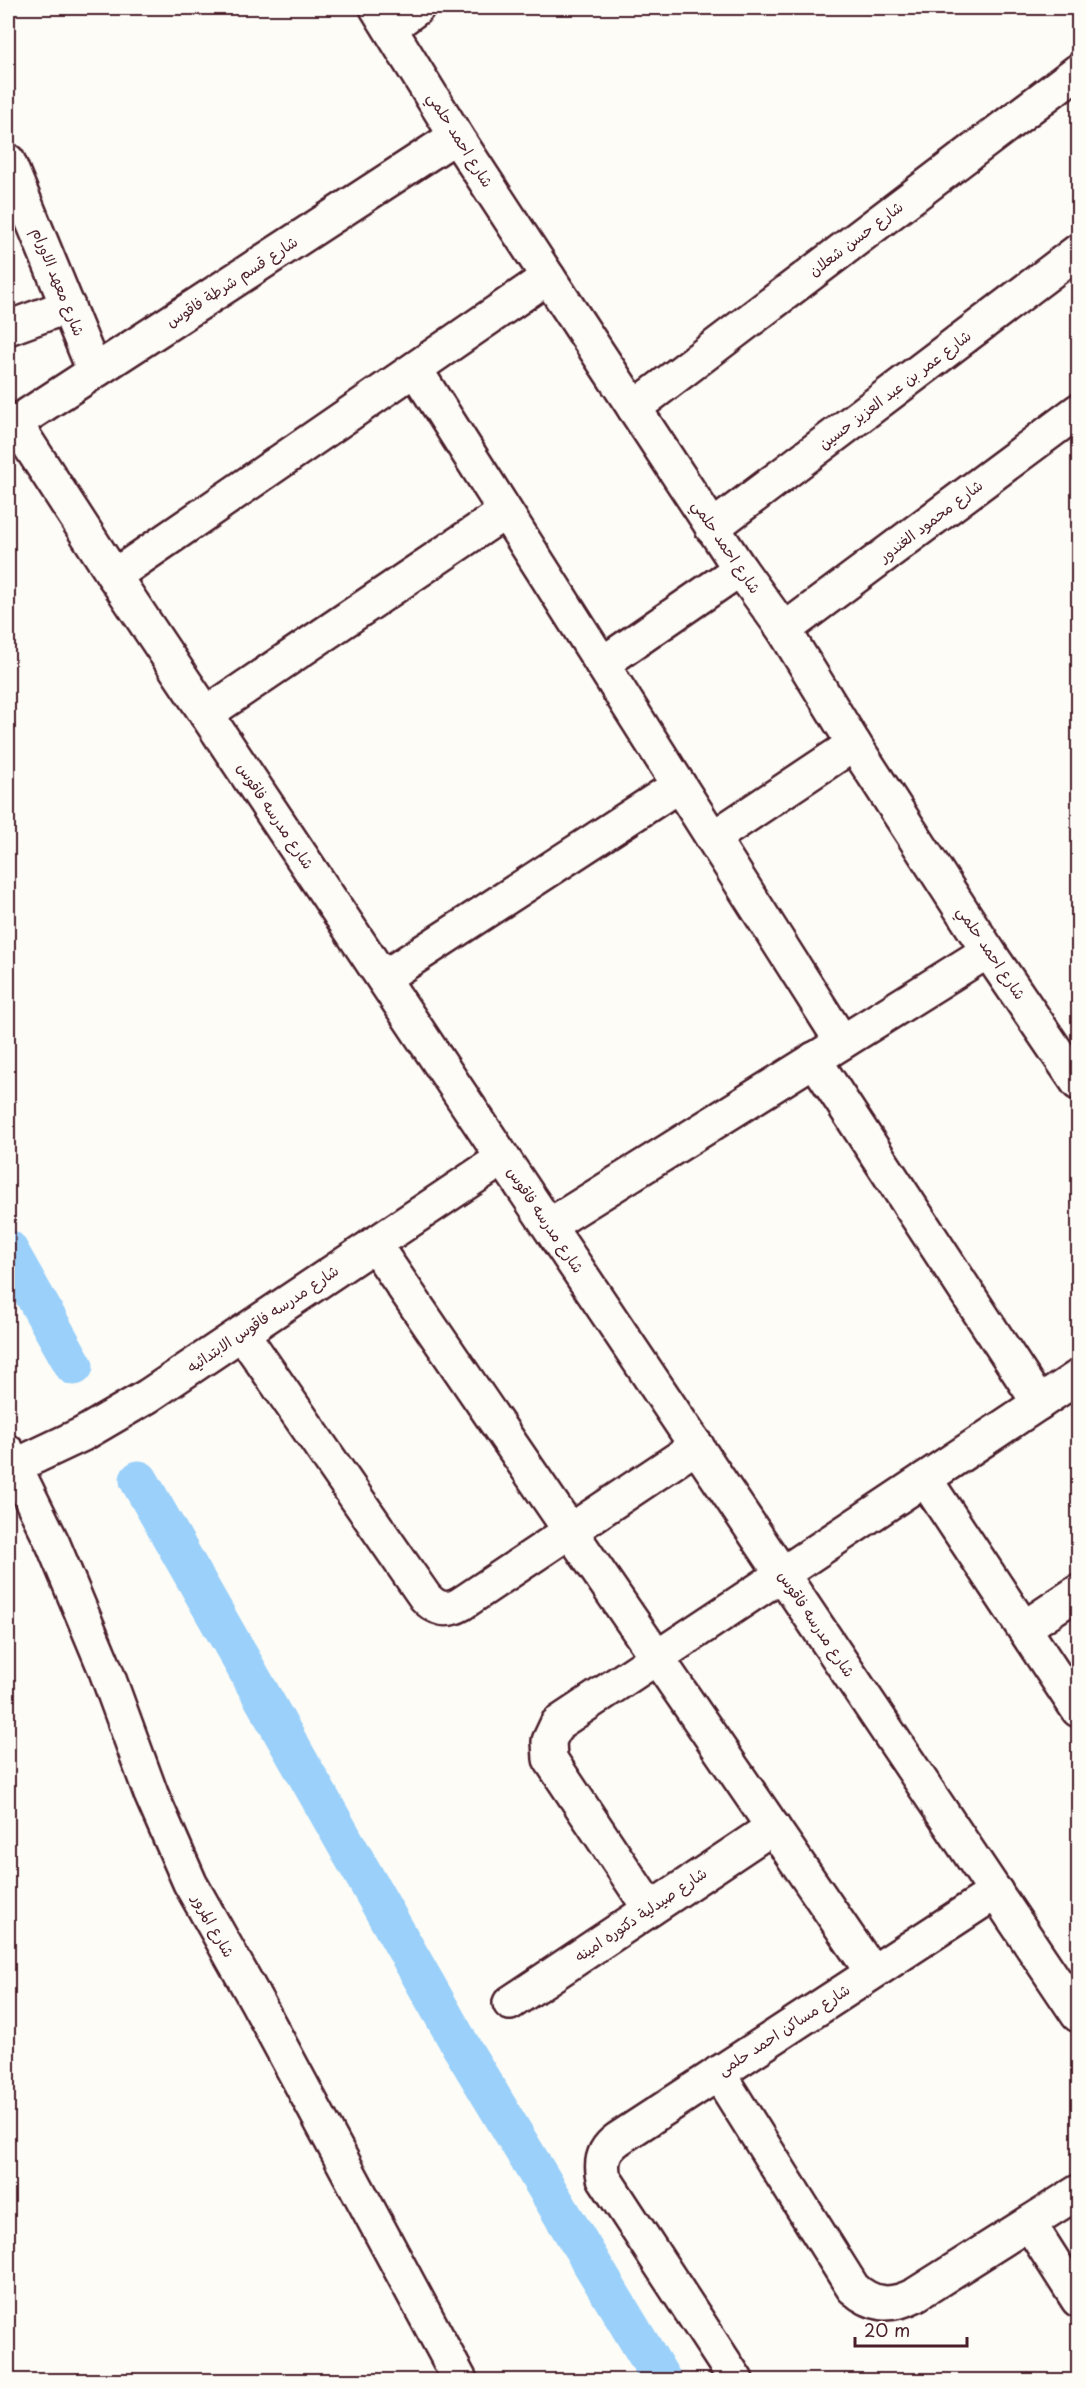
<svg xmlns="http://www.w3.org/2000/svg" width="1086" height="2388" viewBox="0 0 1086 2388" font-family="'Playpen Sans','Playpen Sans Arabic',sans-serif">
  <rect width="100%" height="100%" fill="#fdfcf7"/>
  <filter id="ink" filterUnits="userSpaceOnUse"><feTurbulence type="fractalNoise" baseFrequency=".0167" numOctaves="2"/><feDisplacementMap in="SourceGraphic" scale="12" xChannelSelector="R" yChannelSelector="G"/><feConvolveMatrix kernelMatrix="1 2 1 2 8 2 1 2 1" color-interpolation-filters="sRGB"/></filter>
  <g filter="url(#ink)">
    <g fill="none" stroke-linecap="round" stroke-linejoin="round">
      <g stroke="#9ad0f9" stroke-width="39">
        <path d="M8,1249L74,1366"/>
        <path d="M139,1480L462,2048L662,2380"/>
      </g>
      <defs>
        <g id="street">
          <path d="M377,8L456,136L548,277L740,569L784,630L854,744L988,951L1078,1083"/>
          <path d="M390,28L417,8"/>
          <path d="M8,161L94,371"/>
          <path d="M8,328L68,306"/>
          <path d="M415,369L842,1042"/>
          <path d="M634,408L1078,71"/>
          <path d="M15,423L114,576L503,1158L1078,2015"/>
          <path d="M8,428L456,136"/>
          <path d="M712,528L1078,251"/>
          <path d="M114,576L548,277"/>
          <path d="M784,630L1078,411"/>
          <path d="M602,664L740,569"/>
          <path d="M206,714L505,512"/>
          <path d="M713,838L854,744"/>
          <path d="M383,978L679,785"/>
          <path d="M814,1059L1039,1403"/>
          <path d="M550,1225L988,951"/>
          <path d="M374,1244L872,1972"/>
          <path d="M242,1333L425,1597C436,1609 447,1612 461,1604L697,1446"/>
          <path d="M8,1452L53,1544L106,1671L151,1794L190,1883L257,2002L460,2380"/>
          <path d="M15,1466L83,1434L148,1396L503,1158"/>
          <path d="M925,1479L1078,1710"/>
          <path d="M1024,1628L1078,1592"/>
          <path d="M650,1909L550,1759L549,1741L557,1724L1078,1377"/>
          <path d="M510,2003L773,1827"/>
          <path d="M718,2073L853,2288C873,2306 891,2307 915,2295L1078,2192"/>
          <path d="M1029,2223L1078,2300"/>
          <path d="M736,2380L604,2178C600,2161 604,2149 618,2139L996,1892"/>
        </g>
      </defs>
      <use href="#street" stroke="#4a1f2b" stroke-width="38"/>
      <use href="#street" stroke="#fdfcf7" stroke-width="33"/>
    </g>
  </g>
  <g text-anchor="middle" stroke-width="4.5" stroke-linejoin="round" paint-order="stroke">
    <g font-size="15" fill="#4a1f2b" stroke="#fdfcf7">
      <text transform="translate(460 140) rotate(58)" y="5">شارع احمد حلمي</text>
      <text transform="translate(856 239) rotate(-37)" y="5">شارع حسن شعلان</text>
      <text transform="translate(58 282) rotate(68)" y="5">شارع معهد الاورام</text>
      <text transform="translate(232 282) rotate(-33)" y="5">شارع قسم شرطة فاقوس</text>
      <text transform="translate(895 390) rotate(-37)" y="5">شارع عمر بن عبد العزيز حسين</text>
      <text transform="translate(931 521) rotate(-37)" y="5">شارع محمود الغندور</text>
      <text transform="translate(726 547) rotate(56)" y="5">شارع احمد حلمي</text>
      <text transform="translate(275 816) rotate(56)" y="5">شارع مدرسه فاقوس</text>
      <text transform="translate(991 953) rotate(56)" y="5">شارع احمد حلمي</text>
      <text transform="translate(545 1220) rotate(56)" y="5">شارع مدرسه فاقوس</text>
      <text transform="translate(263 1319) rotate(-34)" y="5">شارع مدرسه فاقوس الابتدائيه</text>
      <text transform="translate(816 1624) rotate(56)" y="5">شارع مدرسه فاقوس</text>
      <text transform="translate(641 1915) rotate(-34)" y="5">شارع صيدلية دكتوره امينه</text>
      <text transform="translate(213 1926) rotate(61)" y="5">شارع المرور</text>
      <text transform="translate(784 2030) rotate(-33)" y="5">شارع مساكن احمد حلمى</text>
    </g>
  </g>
  <rect width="1086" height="2388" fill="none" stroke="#fdfcf7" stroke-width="30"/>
  <rect x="15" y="15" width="1056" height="2358" fill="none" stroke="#4a1f2b" stroke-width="2" filter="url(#ink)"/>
  <path d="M855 2337v9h112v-9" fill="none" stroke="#4a1f2b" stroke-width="3"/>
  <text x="864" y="2337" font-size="18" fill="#4a1f2b" stroke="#fdfcf7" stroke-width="4.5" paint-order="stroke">20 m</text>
</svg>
